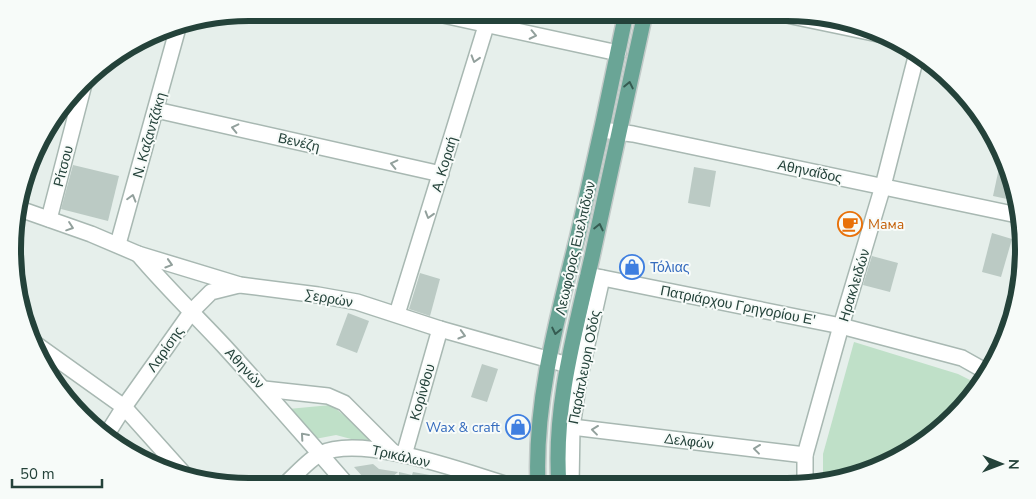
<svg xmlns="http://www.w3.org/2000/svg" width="1036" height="499" viewBox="0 0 1036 499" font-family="'Nunito Sans',sans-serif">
  <rect width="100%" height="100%" fill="#e6efeb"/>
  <g fill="#bfe0c8">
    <path d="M854,342L958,374L980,385L974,394L931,438L877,469L823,483V454Z"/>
    <path d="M331,405L385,448L336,435L315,439L288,409Z"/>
  </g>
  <g fill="#bbcac4">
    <path d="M1002,154L1006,159L1010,184L1007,199L993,196Z"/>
    <path d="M73,165L119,176L108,221L61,209Z"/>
    <path d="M694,167L716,171L710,207L688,203Z"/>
    <path d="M992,233L1012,239L1001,277L982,272Z"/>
    <path d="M872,256L898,263L890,292L863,285Z"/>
    <path d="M420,273L440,279L430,316L409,309Z"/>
    <path d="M348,313L369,321L357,353L336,345Z"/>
    <path d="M482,364L498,369L487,402L471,397Z"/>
    <path d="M373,464L379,469L398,472L381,486H371L354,467Z"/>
    <path d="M399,472L412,475L413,472L430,475L427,486H399Z"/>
  </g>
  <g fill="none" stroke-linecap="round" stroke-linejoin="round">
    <defs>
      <g id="minor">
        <path d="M434,13L618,53"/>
        <path d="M777,13L883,35"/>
        <path d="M156,110L441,174"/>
        <path d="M602,130L633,134L1017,215"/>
        <path d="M17,208L91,234L138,254L240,285L318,295L357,302L440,329L568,365"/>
        <path d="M49,219L84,84"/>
        <path d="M118,244L179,24"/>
        <path d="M138,254C165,286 195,315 224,346C266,392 307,439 348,486"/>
        <path d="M588,275L841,326L962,358L987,372"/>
        <path d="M397,314L490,13"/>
        <path d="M33,342L124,407L184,474"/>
        <path d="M264,389L328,396L344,403L392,451"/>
        <path d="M572,427L805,455"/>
        <path d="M107,434L124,407L192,311L211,292L239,285"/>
        <path d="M404,455L440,329"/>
        <path d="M805,484V455L841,326L883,186L916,57"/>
        <path d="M571,485L572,427L579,380L602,278"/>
        <path d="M283,486C293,478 309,459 320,454C362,433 467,473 511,486"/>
      </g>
      <g id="major">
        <path d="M538,485C534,401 558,316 578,235C595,161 611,87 626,13"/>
        <path d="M559,485C553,408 575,332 592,257C610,176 627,94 645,13"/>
      </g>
    </defs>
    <use href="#minor" stroke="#a8b8b2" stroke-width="18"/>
    <use href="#major" stroke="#c2cac8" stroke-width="18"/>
    <use href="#minor" stroke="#fff" stroke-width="15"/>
    <use href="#major" stroke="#6aa596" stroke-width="15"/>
  </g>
  <defs><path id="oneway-chevron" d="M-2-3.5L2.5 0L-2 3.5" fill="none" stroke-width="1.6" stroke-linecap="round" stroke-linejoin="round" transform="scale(1.25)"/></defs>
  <g stroke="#92a09c">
    <use href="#oneway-chevron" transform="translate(533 35) rotate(12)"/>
    <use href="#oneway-chevron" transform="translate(475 59) rotate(107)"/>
    <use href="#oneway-chevron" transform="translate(235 128) rotate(-167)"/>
    <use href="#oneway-chevron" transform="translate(394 164) rotate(-167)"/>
    <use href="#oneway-chevron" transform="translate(132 198) rotate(-74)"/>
    <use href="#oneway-chevron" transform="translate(429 215) rotate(107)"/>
    <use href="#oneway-chevron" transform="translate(70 227) rotate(19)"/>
    <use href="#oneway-chevron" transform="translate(169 264) rotate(17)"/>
    <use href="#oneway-chevron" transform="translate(462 335) rotate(16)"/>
    <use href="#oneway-chevron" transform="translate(595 430) rotate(-173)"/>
    <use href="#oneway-chevron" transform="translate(304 436) rotate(-131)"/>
    <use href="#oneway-chevron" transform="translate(757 449) rotate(-173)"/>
  </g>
  <g stroke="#365b51">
    <use href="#oneway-chevron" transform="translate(629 85) rotate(-78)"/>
    <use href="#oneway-chevron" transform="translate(599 227) rotate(-77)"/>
    <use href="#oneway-chevron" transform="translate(556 331) rotate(102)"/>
  </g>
  <defs>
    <symbol id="cafe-ring" viewBox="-11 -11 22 22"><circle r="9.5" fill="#f7fbf9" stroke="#e8710a" stroke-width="1.5"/><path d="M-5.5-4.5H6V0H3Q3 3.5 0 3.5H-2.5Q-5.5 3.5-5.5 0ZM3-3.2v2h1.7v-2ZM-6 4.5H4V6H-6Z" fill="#e8710a"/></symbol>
    <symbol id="shop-ring" viewBox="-11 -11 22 22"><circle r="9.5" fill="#f7fbf9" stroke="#3f7fe0" stroke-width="1.5"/><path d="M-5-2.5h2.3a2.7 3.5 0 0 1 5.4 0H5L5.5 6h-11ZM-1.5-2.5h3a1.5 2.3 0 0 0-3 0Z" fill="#3f7fe0"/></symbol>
  </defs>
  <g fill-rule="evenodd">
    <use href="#cafe-ring" x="836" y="210" width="28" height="28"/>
    <use href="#shop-ring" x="618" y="253" width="28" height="28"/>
    <use href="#shop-ring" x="504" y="413" width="28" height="28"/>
  </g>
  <g text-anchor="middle" stroke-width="4" stroke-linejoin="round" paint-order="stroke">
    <g font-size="14" fill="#24423a" stroke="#f7fbf9">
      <text transform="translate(149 135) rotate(-74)" y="5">Ν. Καζαντζάκη</text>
      <text transform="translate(299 142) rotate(13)" y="5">Βενέζη</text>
      <text transform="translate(444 164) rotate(-73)" y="5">Α. Κοραή</text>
      <text transform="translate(63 166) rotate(-75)" y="5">Ρίτσου</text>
      <text transform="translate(810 171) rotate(12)" y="5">Αθηναΐδος</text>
      <text transform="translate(575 248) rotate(-77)" y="5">Λεωφόρος Ευελπίδων</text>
      <text transform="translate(854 285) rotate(-73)" y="5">Ηρακλειδών</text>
      <text transform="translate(329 298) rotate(10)" y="5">Σερρών</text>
      <text transform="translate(738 305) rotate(11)" y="5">Πατριάρχου Γρηγορίου Ε'</text>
      <text transform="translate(165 349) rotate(-55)" y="5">Λαρίσης</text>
      <text transform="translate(584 367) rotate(-79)" y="5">Παράπλευρη Οδός</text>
      <text transform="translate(245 368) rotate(47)" y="5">Αθηνών</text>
      <text transform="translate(422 392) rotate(-74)" y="5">Κορίνθου</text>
      <text transform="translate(689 441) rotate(7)" y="5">Δελφών</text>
      <text transform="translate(401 456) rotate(13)" y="5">Τρικάλων</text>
    </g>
    <g font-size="14" fill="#c56008" stroke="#f7fbf9" text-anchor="start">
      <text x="868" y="229">Мама</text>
    </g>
    <g font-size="14" fill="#366cbe" stroke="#f7fbf9" text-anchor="start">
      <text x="650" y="272">Τόλιας</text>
      <text x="500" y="432" text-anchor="end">Wax &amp; craft</text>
    </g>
  </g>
  <path d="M0 0H1036V499H0ZM249 21H787A228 228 0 0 1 1015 249V250A228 228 0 0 1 787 478H249A228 228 0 0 1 21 250V249A228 228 0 0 1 249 21Z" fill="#f7fbf9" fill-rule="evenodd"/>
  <path fill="none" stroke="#24423a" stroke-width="6" d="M249 21H787A228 228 0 0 1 1015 249V250A228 228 0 0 1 787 478H249A228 228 0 0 1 21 250V249A228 228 0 0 1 249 21Z"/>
  <g transform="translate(1001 464) rotate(91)" stroke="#f7fbf9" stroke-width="4" paint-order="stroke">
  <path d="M0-4L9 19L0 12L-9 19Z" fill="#24423a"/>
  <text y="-8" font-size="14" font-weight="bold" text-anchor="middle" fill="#24423a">N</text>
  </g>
  <path d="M12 479v8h90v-8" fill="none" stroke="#24423a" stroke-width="2.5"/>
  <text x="20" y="479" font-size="15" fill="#24423a" stroke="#f7fbf9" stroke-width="4" paint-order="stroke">50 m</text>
</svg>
